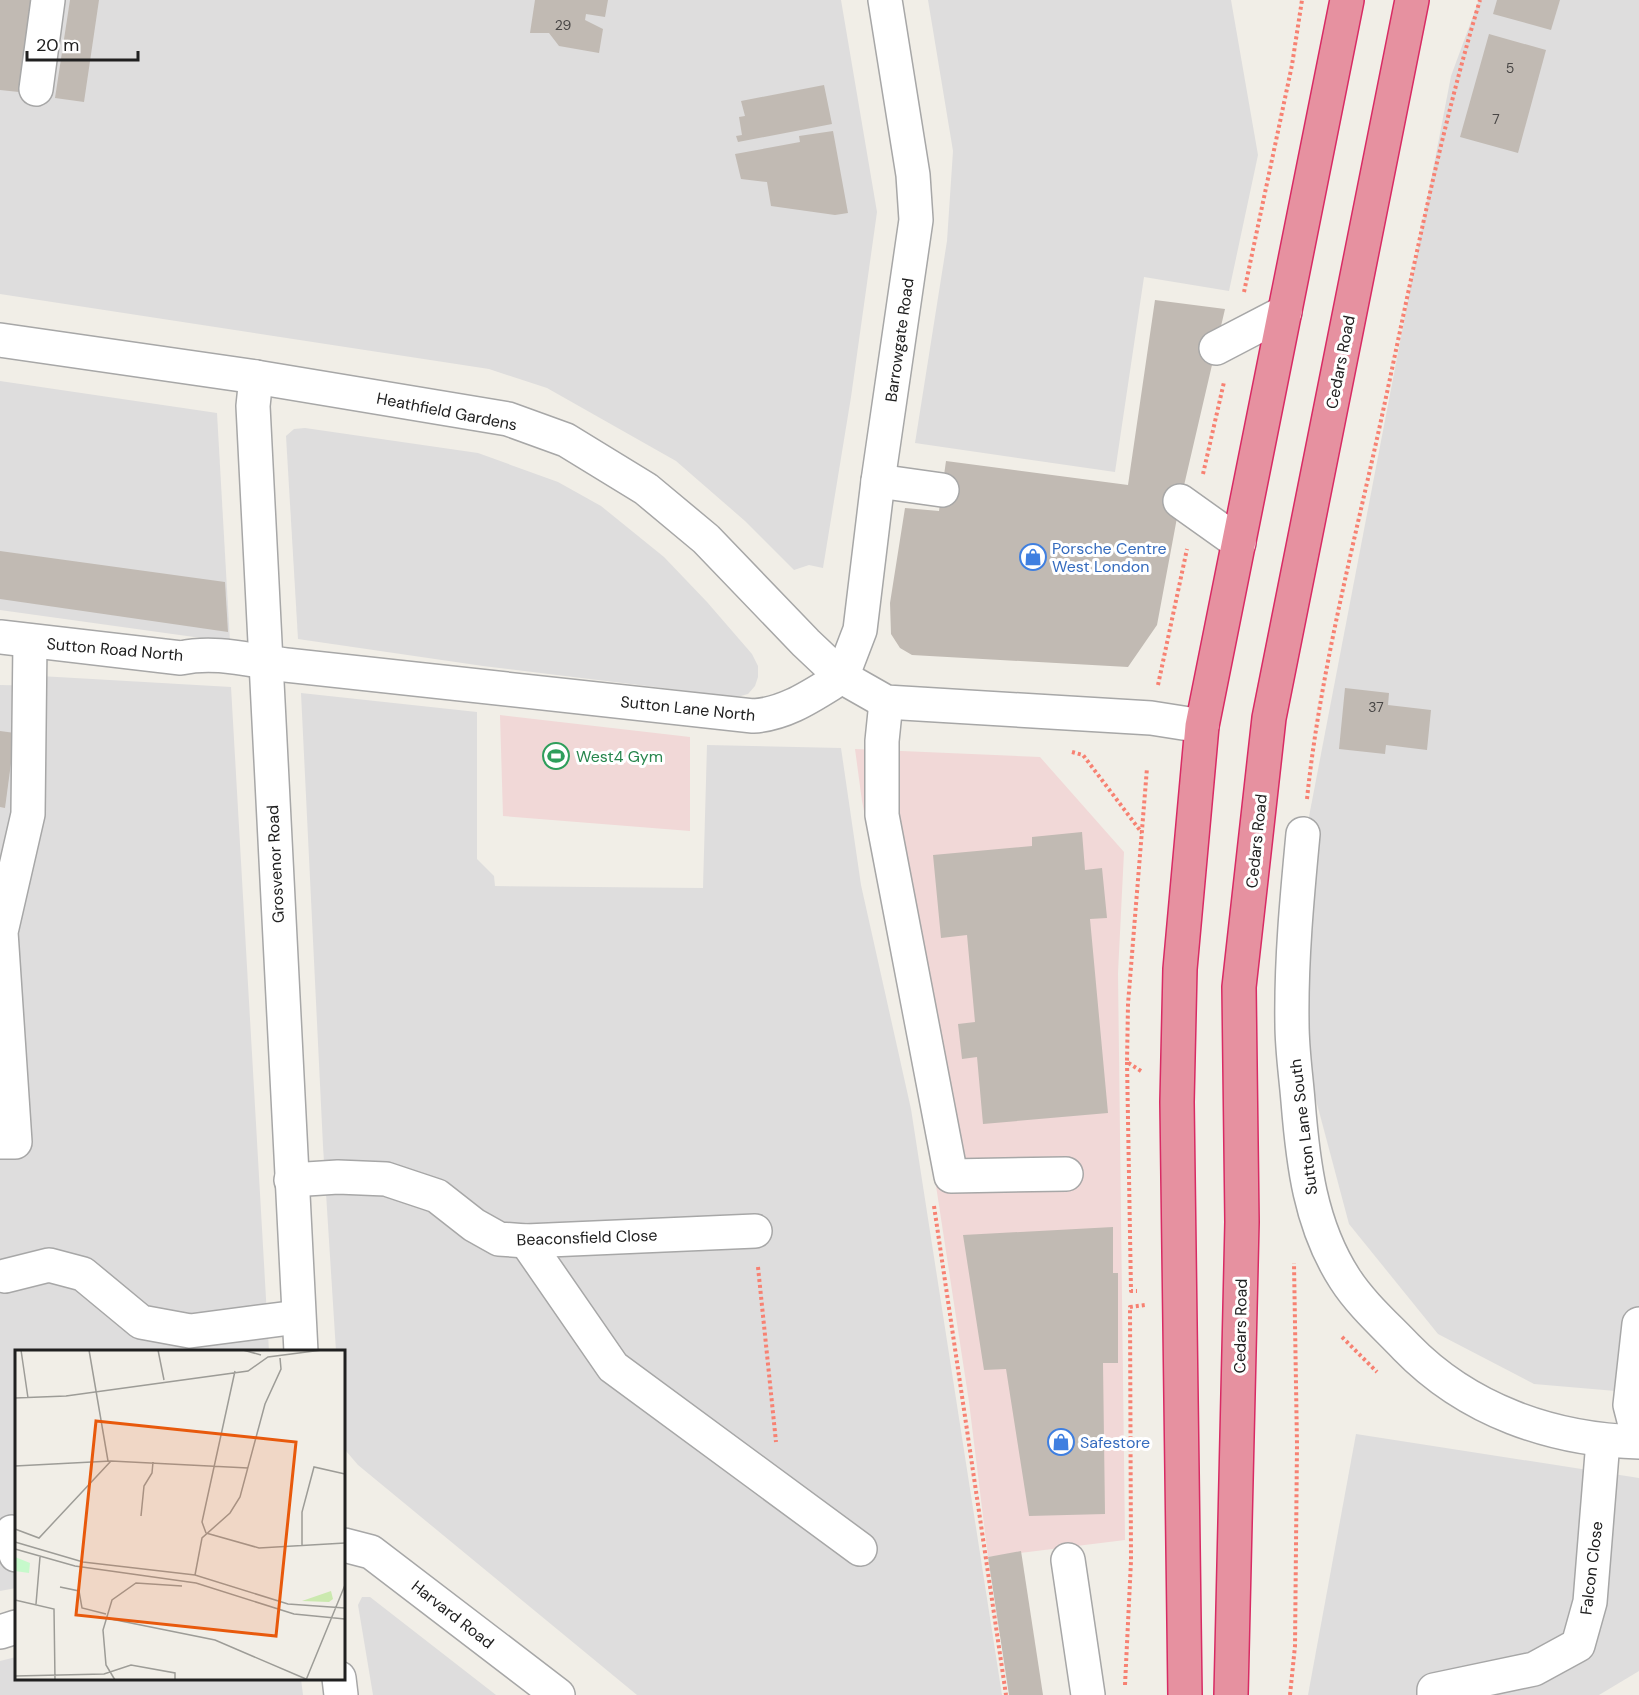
<svg xmlns="http://www.w3.org/2000/svg" width="1639" height="1695" viewBox="0 0 1639 1695" font-family="'DM Sans',sans-serif">
  <rect width="100%" height="100%" fill="#f1eee7"/>
  <g fill="#dedddd">
    <path d="M0,0H841L877,212L851,397L823,568L809,565L794,570L745,521L676,461L547,388L489,369L0,294Z"/>
    <path d="M928,0H1231L1258,155L1229,291L1144,277L1115,472L915,443L947,241L953,151Z"/>
    <path d="M1479,0H1639V1393L1534,1384L1438,1334L1349,1224L1304,1055L1307,827L1451,76Z"/>
    <path d="M0,381L217,413L230,642L0,610Z"/>
    <path d="M305,428L478,453L558,482L601,506L664,557L707,602L752,654L758,666V677L755,686L748,694L737,697L483,666L298,639L286,436L294,429Z"/>
    <path d="M40,676L231,687L269,1351L16,1352V1588L0,1591V685L41,686Z"/>
    <path d="M301,693L477,712V859L494,876L495,886L703,888L707,745L841,748L861,885L911,1109L1002,1695H637L358,1465L346,1451L344,1442V1352L336,1351L323,1146Z"/>
    <path d="M1356,1434L1639,1478V1671L1599,1695H1308Z"/>
    <path d="M362,1597H370L496,1695H373L358,1605Z"/>
    <path d="M16,1657V1678L301,1679L303,1695H0V1661Z"/>
  </g>
  <g fill="#f1d8d7">
    <path d="M500,715L690,737V831L503,816Z"/>
    <path d="M855,749L1040,757L1124,852L1118,973L1125,1540L988,1557L969,1402L931,1153L862,801Z"/>
  </g>
  <g fill="#c1bab3">
    <path d="M0,0H32L19,92L0,90Z"/>
    <path d="M70,0H99L84,102L55,98Z"/>
    <path d="M535,0H608L605,17L586,14L585,20L603,29L599,53L559,46L549,33H530Z"/>
    <path d="M1497,0H1560L1551,30L1493,14Z"/>
    <path d="M1489,34L1546,50L1518,153L1460,137Z"/>
    <path d="M824,85L832,124L738,142L736,136L742,135L739,117L745,116L741,101Z"/>
    <path d="M833,131L848,213L835,215L771,206L767,182L741,179L735,154L800,142L799,136Z"/>
    <path d="M1155,300L1225,309L1179,507L1157,625L1128,667L912,655L900,648L891,634L890,603L905,508L939,511L946,461L1128,485Z"/>
    <path d="M0,551L225,582L228,632L0,599Z"/>
    <path d="M1345,688L1389,693L1388,705L1431,710L1427,750L1386,745L1385,754L1339,749Z"/>
    <path d="M0,731L15,733L5,808L0,807Z"/>
    <path d="M1082,832L1085,870L1102,868L1107,918L1090,919L1108,1113L983,1124L977,1057L962,1059L958,1024L975,1022L967,935L941,938L933,855L1032,846V837Z"/>
    <path d="M1113,1227V1273H1118V1363H1103L1105,1514L1029,1516L1006,1369L984,1370L963,1235Z"/>
    <path d="M1021,1551L1043,1695H1009L988,1557Z"/>
  </g>
  <g fill="none" stroke-linecap="round" stroke-linejoin="round">
    <defs>
      <g id="minor">
        <path d="M36,89L48,0"/>
        <path d="M0,340L256,377L508,419L566,440L646,489L706,539L806,643L842,677L886,702L1151,718L1202,726"/>
        <path d="M1216,348L1285,312"/>
        <path d="M256,377L253,406L301,1352"/>
        <path d="M878,481L942,490"/>
        <path d="M1180,501L1239,543"/>
        <path d="M0,637L181,658C216,650 252,661 286,665L753,716C787,714 814,694 842,677"/>
        <path d="M842,677L860,630L878,481L916,220L913,175L885,0"/>
        <path d="M886,702L882,741V815L951,1176L1066,1174"/>
        <path d="M1303,834C1297,897 1291,961 1292,1024C1292,1050 1296,1076 1298,1101C1303,1163 1310,1225 1345,1279C1361,1304 1386,1326 1406,1347C1467,1410 1552,1440 1639,1442"/>
        <path d="M0,1142H15L1,932L28,814L30,641"/>
        <path d="M291,1180L338,1177L386,1179L437,1196L474,1225L499,1239L526,1241L755,1231"/>
        <path d="M526,1241L613,1367L860,1549"/>
        <path d="M5,1276L49,1265L83,1274L141,1322L190,1331L298,1317"/>
        <path d="M1639,1324L1630,1405L1639,1440"/>
        <path d="M12,1532L16,1555"/>
        <path d="M344,1545L371,1552L558,1695"/>
        <path d="M1068,1560L1088,1695"/>
        <path d="M0,1632L16,1627"/>
        <path d="M339,1678L341,1695"/>
        <path d="M1434,1695V1690L1534,1669L1578,1645L1590,1602L1603,1441"/>
      </g>
      <g id="highway">
        <path d="M1185,1695L1177,1102L1180,969L1202,726L1347,0"/>
        <path d="M1231,1695L1242,1222L1239,987L1269,718L1412,0"/>
      </g>
    </defs>
    <use href="#minor" stroke="#a7a7a7" stroke-width="36"/>
    <use href="#highway" stroke="#d82b64" stroke-width="36"/>
    <g stroke="#f78172" stroke-width="4" stroke-dasharray="3 3" stroke-linecap="butt">
      <path d="M1244,292L1292,65L1302,0"/>
      <path d="M1203,474L1224,382"/>
      <path d="M1158,685L1187,549"/>
      <path d="M1072,752L1083,755L1142,833"/>
      <path d="M1307,799C1320,673 1353,548 1380,425C1411,282 1438,139 1480,0"/>
      <path d="M1127,1062L1131,1291H1137"/>
      <path d="M1141,1071L1127,1062L1128,1004L1147,768"/>
      <path d="M934,1206L1006,1695"/>
      <path d="M758,1267L776,1442"/>
      <path d="M1342,1337L1377,1372"/>
      <path d="M1125,1685L1131,1561L1130,1307L1145,1305"/>
      <path d="M1290,1695L1295,1646L1297,1445L1294,1263"/>
    </g>
    <use href="#minor" stroke="#fff" stroke-width="33"/>
    <use href="#highway" stroke="#e691a0" stroke-width="33"/>
  </g>
  <defs>
    <symbol id="shop-ring" viewBox="-11 -11 22 22"><circle r="9.5" fill="#fff" stroke="#3f7fe0" stroke-width="1.5"/><path d="M-5-2.5h2.3a2.7 3.5 0 0 1 5.4 0H5L5.5 6h-11ZM-1.5-2.5h3a1.5 2.3 0 0 0-3 0Z" fill="#3f7fe0"/></symbol>
    <symbol id="stadium-ring" viewBox="-11 -11 22 22"><circle r="9.5" fill="#fff" stroke="#2e9e5b" stroke-width="1.5"/><path d="M0-5a6.5 5 0 1 0 0 10a6.5 5 0 1 0 0-10ZM-3.5-1.8h7v3.6h-7Z" fill="#2e9e5b"/></symbol>
  </defs>
  <g fill-rule="evenodd">
    <use href="#shop-ring" x="1018" y="542" width="30" height="30"/>
    <use href="#stadium-ring" x="541" y="741" width="30" height="30"/>
    <use href="#shop-ring" x="1046" y="1427" width="30" height="30"/>
  </g>
  <g text-anchor="middle" stroke-width="6" stroke-linejoin="round" paint-order="stroke">
    <g font-size="14" fill="#484645">
      <text x="563" y="30">29</text>
      <text x="1510" y="73">5</text>
      <text x="1496" y="124">7</text>
      <text x="1376" y="712">37</text>
    </g>
    <g font-size="16" fill="#202020" stroke="#fff">
      <text transform="translate(899 340) rotate(-82)" y="6">Barrowgate Road</text>
      <text transform="translate(1340 362) rotate(-79)" y="6">Cedars Road</text>
      <text transform="translate(447 411) rotate(11)" y="6">Heathfield Gardens</text>
      <text transform="translate(115 649) rotate(5)" y="6">Sutton Road North</text>
      <text transform="translate(688 708) rotate(6)" y="6">Sutton Lane North</text>
      <text transform="translate(1256 841) rotate(-84)" y="6">Cedars Road</text>
      <text transform="translate(275 864) rotate(-93)" y="6">Grosvenor Road</text>
      <text transform="translate(1303 1127) rotate(-97)" y="6">Sutton Lane South</text>
      <text transform="translate(587 1237) rotate(-2)" y="6">Beaconsfield Close</text>
      <text transform="translate(1240 1326) rotate(-89)" y="6">Cedars Road</text>
      <text transform="translate(1591 1568) rotate(-83)" y="6">Falcon Close</text>
      <text transform="translate(453 1614) rotate(38)" y="6">Harvard Road</text>
    </g>
    <g font-size="16" fill="#366cbe" stroke="#fff" text-anchor="start">
      <text x="1052" y="554">Porsche Centre<tspan x="1052" dy="18">West London</tspan></text>
      <text x="1080" y="1448">Safestore</text>
    </g>
    <g font-size="16" fill="#27864d" stroke="#fff" text-anchor="start">
      <text x="576" y="762">West4 Gym</text>
    </g>
  </g>
  <g transform="translate(15 1350)">
    <rect width="330" height="330" fill="#f1eee7"/>
    <path d="M316,241L318,249L314,252L287,251Z" fill="#cbe9af"/>
    <path d="M0,207L15,213L14,223L0,221Z" fill="#c6f9cb"/>
    <path fill="none" stroke="#9d9c97" stroke-width="1.5" d="M6,0L13,48M74,0L93,111M143,0L149,30M228,0L246,5M0,48L51,46L233,21L253,7L307,0M0,116L96,111L233,118M126,166L129,136L137,123L138,112M0,179L24,188L96,111M191,183L187,172L220,21M191,183L244,198L330,193M0,192L68,212L180,225L273,254L330,258M287,196V162L299,117L330,124M0,199L60,216L181,233L279,264L330,269M180,225L187,188L215,163L225,147L250,54L266,19L265,8M45,237L64,241L67,258L91,264M0,250L39,259L40,330M21,254L25,207M91,268L200,290L291,329M0,326L89,324L116,315L160,323V330M100,330L91,315L88,280L97,250L121,233L167,236M291,330L330,235"/>
    <path fill="#e8590c" fill-opacity="0.15" stroke="#e8590c" stroke-width="3" d="M81,71L281,92L261,286L61,265Z"/>
    <rect width="330" height="330" fill="none" stroke="#202020" stroke-width="3"/>
  </g>
  <path d="M27 51v9h111v-9" fill="none" stroke="#202020" stroke-width="3"/>
  <text x="36" y="51" font-size="18" fill="#202020" stroke="#ffffff" stroke-width="4.5" paint-order="stroke">20 m</text>
</svg>
